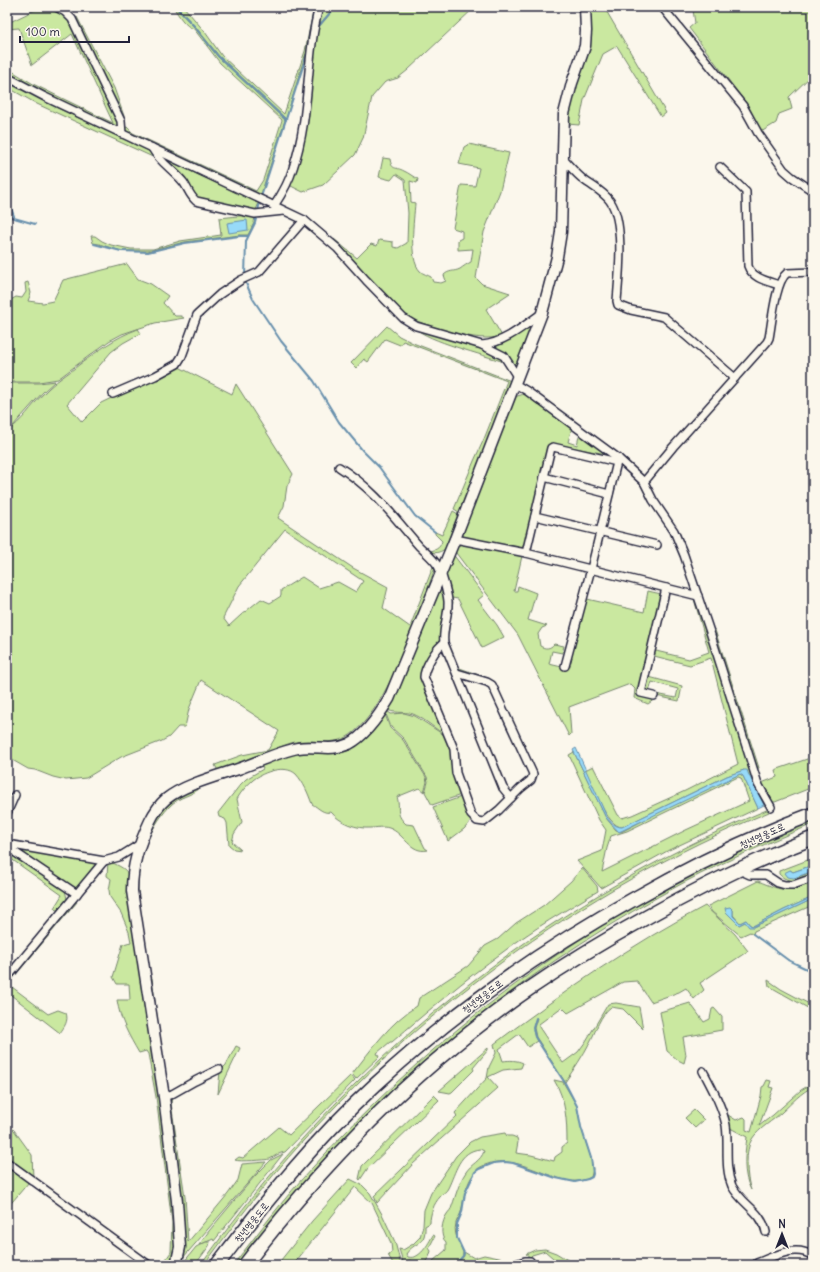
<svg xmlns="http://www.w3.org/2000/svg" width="820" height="1272" viewBox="0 0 820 1272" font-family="Delius,'Poor Story',sans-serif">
  <rect width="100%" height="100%" fill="#fbf7ec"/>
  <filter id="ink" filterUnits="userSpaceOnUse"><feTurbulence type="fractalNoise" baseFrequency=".025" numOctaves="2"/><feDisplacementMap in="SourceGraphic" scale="8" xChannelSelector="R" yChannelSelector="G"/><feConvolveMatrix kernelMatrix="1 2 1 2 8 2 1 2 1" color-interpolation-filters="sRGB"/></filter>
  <g filter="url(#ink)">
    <g fill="#cae8a0" stroke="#76856e" fill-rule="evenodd">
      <path d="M41,7C53,7 64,13 71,24L118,124V129L25,84L7,73V68L35,85L113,123L72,34L32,65L19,28L7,29V21L8,23Z"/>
      <path d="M173,7H175L194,27L218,57L285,120L260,197L130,135L124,128L127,127L133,133L256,191L263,180L282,120L220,63L194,29C184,26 179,15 173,7Z"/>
      <path d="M177,7H184L205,32L222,56L284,114L305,51L314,7H317L308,52L306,54L304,59L286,119L219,56L195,26Z"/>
      <path d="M320,7H335L317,28L314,52L318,28L336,7H475L408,70L398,78L385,82L372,97L363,138L355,155L323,185L303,192L289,185L301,150L312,52Z"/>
      <path d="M589,7H604L666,113L661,117L617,46L603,54L584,100L579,125L567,124L568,112Z"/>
      <path d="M694,7H813V74L789,97L792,109L779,114L776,123L761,132L749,107L689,28L695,23L693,10Z"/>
      <path d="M77,17L114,88L124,116L123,123L75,23Z"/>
      <path d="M7,81L51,105L151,152L157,159L37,104L7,87Z"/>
      <path d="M469,144L509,153L500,191L484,232L476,278L482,284L510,293L486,309L502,336C479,344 425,326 404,315L332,241L334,239L357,258L371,244L377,246L379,240L393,242V247L398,248L407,243L408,213L405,180L396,174L391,180L379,177L383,158L390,159C392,171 395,166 404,171C409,173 413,177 418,179L417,183L410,181L411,202L415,203C414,220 408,258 420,271C423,274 428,275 431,277L433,282L441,283L446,281L444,275C449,270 454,272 460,269C464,266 467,264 471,262L473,249L458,250V240L462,238V231L453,228L461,185L475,186L479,168L459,164L464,147Z"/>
      <path d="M158,156L259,203L255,212L198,198Z"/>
      <path d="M248,215L255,216L254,223L248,235H240L185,242L148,251H121L99,244L93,243L91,236H95L102,241L111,245L131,249H153L180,241L221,235L219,218Z"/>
      <path d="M127,264L138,279L151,284L168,296L163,303L175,316H181L184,318L155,323L122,334L109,341L58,379L39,382H7V302L16,297L22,298L26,292L25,283L28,282L31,293L28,301L43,303L53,301L63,280Z"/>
      <path d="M536,319L514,370L497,349L496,345Z"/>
      <path d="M387,326L399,336L413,343L511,381L459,512L454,509L474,461L484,439L507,381L403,341L400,345L385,339L368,362L364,359L356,368L351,363Z"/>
      <path d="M415,328L493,352L499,355L504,362C484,355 428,341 415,328Z"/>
      <path d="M138,329L141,333L123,343L111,352L67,404L82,422L101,403L130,389L179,367L232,394L236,384L293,474L287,486L284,506L278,518L353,568L388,587L383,608L410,627L434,564L436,565C421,608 385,721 343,739C327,745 311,739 295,742C282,745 270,752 258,757C245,762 231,766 218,771L215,765L242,755L268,750L279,731L201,680L189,709L185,727H178L169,737L162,741L121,757L86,778L66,780L53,777L35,770L28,769L7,757V431C22,422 31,406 44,393C54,382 68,374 80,364C101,349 114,338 138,329ZM285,529L363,581L356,592L338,582L319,588L302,577L281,590V596L270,603L261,599L241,615L229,626L223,618L239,586Z"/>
      <path d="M55,381L43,392L13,426L7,430V383H39Z"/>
      <path d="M524,394L530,395L572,427L568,442L577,445L579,436L581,434L606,454L550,443L523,550L460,538L514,397Z"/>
      <path d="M453,511L458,514L445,549C439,553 433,554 427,551C434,551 440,549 442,541L435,534V532L442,535Z"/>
      <path d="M462,544L513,553L522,556L514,591H517L518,586L536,593L528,620L547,626L542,628L538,634L540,646C545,649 550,649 554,644L564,646L562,653L552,651L549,664L566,668L587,599L644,612L648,591L661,594L637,694L655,699L648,704L634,698L635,689L630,684L569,707L571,734L569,736L518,635L453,549L459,545Z"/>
      <path d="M452,553L484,595L478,600L497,625L504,637L482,648L458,599L452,598L453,602L447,641L457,667L490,679L495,682L513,722H512L494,685L458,669L445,640L450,604L444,577Z"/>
      <path d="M440,587C449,594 444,629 440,639C436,650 429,661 423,672L446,734L442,733C433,727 423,718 413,714C403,711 394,714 385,709Z"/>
      <path d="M694,599L696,600L767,804L764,805L744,770L727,776L622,827C607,827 591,783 585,770L593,766L618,815L622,818L632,815L685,791L738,764L711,658L690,665L654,656L649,677L682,686L679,701L656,696V694L676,698L678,689L652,682L649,692L644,691L652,650L689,659L709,652Z"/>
      <path d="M712,630H715L759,768L755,769Z"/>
      <path d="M384,709L391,714L404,713L415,716L444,735L452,749L461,795L432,805L425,792L428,782L427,777L404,739L391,727Z"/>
      <path d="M384,711L390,728L403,740L426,777L427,782L424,792L419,788L397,797C401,809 394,813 406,824L414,825L425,848L428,850C410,854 404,833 389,828C383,826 376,828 370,828C357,829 340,823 331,812C323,814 319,808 312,804C308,793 304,783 296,774C285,764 263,772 253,780C246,786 241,792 237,799L242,822L234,834L232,842L241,850L234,849L229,845L227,823L225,819L219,817L218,813L240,785L246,779L263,769L261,764L298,751H310L336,753L347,751L351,749L363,738Z"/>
      <path d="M574,752L606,818L616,830L621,832L665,809L740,774L743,776L758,808L669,850L601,888L577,861L602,851L606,830L599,820L569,755ZM738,777L741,778L749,801L686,830L602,872L607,848L611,836L627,831Z"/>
      <path d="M813,757V787L775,802H772L759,784L777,777L775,770Z"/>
      <path d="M202,786C192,797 180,795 169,807C148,830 137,861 138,893C139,910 143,927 144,944C145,953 148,962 148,971L152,978L164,1069L169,1094L166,1093L161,1073L141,936L136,890V872L138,859L146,834L158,815L173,798Z"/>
      <path d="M461,797L473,819L464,829L448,841L433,807Z"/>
      <path d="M769,809V812C580,890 408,1016 276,1172C251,1202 227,1234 204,1265H201C343,1064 541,903 769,809Z"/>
      <path d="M813,820V824C770,842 727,860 685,882C543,958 411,1059 305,1181C282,1208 260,1237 238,1265H233C259,1232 284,1198 313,1167C419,1050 545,952 684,878C726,856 769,838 813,820Z"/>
      <path d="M14,847L95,862L96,864L75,890H72Z"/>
      <path d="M7,852L65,890L67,899L59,909L56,910L54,908L62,895L7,856Z"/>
      <path d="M813,858V865L793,872L790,870L798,877L813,871V874C802,879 789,885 779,874V871Z"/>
      <path d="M108,862C112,862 113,863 117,865C129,871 128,873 128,885L142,992L167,1152L176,1244L171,1265H162L171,1252L172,1222L156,1097L148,1054L146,1051L139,1053C129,1036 120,1020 117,1000H130L129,984H117L113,977L123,944L131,942L129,932L121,913L110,897L109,890L111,879L107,876Z"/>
      <path d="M582,868L597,886L598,891C566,910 533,929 503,952C464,980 428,1011 392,1042H390L377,1053L379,1057L356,1079L352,1074C370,1051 391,1021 417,1006L419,998L468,966L485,946L498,939L516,923L544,905L571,881Z"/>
      <path d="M758,881C785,892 786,892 813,882V897L784,910L753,926L750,925L746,920L740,923L733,915V910L726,912L739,925L745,922L753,927L813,899V905L754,931L753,934L750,932L741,936L712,912L708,906Z"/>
      <path d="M75,900L77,902L8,984L48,1014L58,1010L66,1013C69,1021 64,1027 60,1033L7,992V981Z"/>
      <path d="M705,906L735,934L748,951L700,983L704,990L694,999L686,988L679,992L651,1002L637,981L623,982L568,1013L562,1007L539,1024V1027L563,1063L578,1052L586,1041L608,1004L616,1003L639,1007L643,1029L623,1009L611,1007C600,1015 596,1031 590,1042C583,1056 574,1069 565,1082L536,1037L534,1028L537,1018H536C533,1027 532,1033 537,1041L528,1047L519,1034L499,1049L503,1061C510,1060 517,1060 523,1063L521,1068L503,1070L488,1077L498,1088L413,1164L377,1203L374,1196L457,1116L455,1113L487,1078L489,1067L496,1053L494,1044C562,993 630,945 705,906Z"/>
      <path d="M768,980L781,989L813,1006V1011L769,986Z"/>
      <path d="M690,1003L704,1022L710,1019L712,1009L714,1008L722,1017V1030L683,1037L686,1055L684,1063L678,1060L667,1051L660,1012Z"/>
      <path d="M236,1046L240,1048L218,1094L220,1071L226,1065Z"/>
      <path d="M488,1048V1050L473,1068L474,1070L452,1092L450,1093L439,1091Z"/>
      <path d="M351,1075L355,1080L285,1152C279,1153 275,1156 270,1159C266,1160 239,1162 235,1160L239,1157L243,1158L279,1127L289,1135Z"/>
      <path d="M554,1080L563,1082L577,1106L581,1127L591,1158L593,1169L591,1177C562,1195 521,1149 485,1165C481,1167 477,1168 475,1172C466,1183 464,1198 461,1212C460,1216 457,1219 456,1223C452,1238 464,1246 463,1256L454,1265H432L433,1261L446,1250V1242C439,1236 442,1221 447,1214C449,1211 451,1210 452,1206C456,1195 459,1182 466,1172C471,1164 481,1161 484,1151L480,1149C459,1151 456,1172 448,1188C447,1191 442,1194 440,1197C434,1203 430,1214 430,1223L425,1226C426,1246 415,1241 406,1254L408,1257C420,1260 428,1244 433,1235L435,1236L429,1248L431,1251L429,1257L424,1264L415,1265L410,1260L408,1261L406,1265H404L399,1249L403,1250L413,1244L420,1237L423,1226L424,1210L431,1193L456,1156L470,1142L480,1137L505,1133L507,1136H512L517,1138L518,1142L516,1153L531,1155L554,1161L555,1157L562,1152V1147L567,1143C567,1122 566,1099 554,1080Z"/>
      <path d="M767,1080L771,1081L769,1087L773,1088L759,1126L773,1115L801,1090L813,1083V1087C801,1092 792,1103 782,1112C773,1121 759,1128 752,1139C745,1149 746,1178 751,1190C742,1173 745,1154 747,1137L732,1129L727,1128L724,1115H728L736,1120L744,1117L746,1119V1130L751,1132L761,1096L762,1087L764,1086Z"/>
      <path d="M434,1095L439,1100L368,1168L360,1180L359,1179L362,1166Z"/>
      <path d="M168,1098H172L171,1103L185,1197L188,1242L228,1194L238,1180L242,1164L266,1162L182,1259Z"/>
      <path d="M694,1110L704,1120L695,1128L685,1118Z"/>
      <path d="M7,1124L14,1130L32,1155L33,1178L7,1159Z"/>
      <path d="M283,1154L214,1241L213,1239L211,1240L199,1245L209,1231L254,1177L271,1160Z"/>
      <path d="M7,1166L29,1182L7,1208Z"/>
      <path d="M350,1179L362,1185L370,1193L383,1216L395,1242L401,1265H394L388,1255L392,1252L391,1243L372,1203L355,1187L293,1265H277L312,1221Z"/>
      <path d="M206,1242H210L209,1246L195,1265H179L184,1262L196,1247Z"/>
      <path d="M545,1249L556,1253L576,1265H561L545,1251L532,1255L530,1257L526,1254L535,1250Z"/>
      <path d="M464,1252L474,1258L484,1255L509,1260L504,1265H488L483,1260L475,1265H456L464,1256Z"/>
    </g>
    <g fill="#97daf9" stroke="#6890ad">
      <path d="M247,220L248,230L229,233L227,223Z"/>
      <path d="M576,748L607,817C611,822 615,827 622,827L727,776L744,770H747L748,773L764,805L758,808L743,776L740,774L619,832L606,818L573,750Z"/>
      <path d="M813,865V871L794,878L787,877L784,873L790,870L793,872Z"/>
      <path d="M813,897V899L753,927H749L745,922L739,925L726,912L725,908L730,907L733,910V916L740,923L746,920L750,925L753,926L784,910Z"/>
    </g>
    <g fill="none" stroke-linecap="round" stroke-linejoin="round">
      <g stroke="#6890ad" stroke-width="2">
        <path d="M176,7L194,26L218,56L286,120"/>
        <path d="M318,27L335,7"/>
        <path d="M261,197L307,54"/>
        <path d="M7,199L14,216V218"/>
        <path d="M7,216L35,224"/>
        <path d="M94,244L121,251L148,252L185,243L240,236H248"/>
        <path d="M245,277L246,241L255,223L260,202"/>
        <path d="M245,281L253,299L281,341L314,381L339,422L363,451L379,467L415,516L435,532"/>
        <path d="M753,934L788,960L813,972"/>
        <path d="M455,1265L463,1256L464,1253L457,1238V1224L462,1212L465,1193L475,1172L479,1169L494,1163L505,1162L513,1163L556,1178L575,1182L588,1179L592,1177L593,1174L591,1158L581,1127L577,1106L565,1083L535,1037L533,1028L536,1018"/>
      </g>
      <defs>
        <g id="street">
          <path d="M56,7L65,12L72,19L90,57L121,121L122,134"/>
          <path d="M662,7L743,106L758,133L784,170L792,177L813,191"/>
          <path d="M7,77L45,97L304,220L337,248L366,280L403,318L416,326L482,345L504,356L518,378"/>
          <path d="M152,148C160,163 174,170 184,183C188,189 190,196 196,201L255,214L284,211"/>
          <path d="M562,158C569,165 576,174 584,180C593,187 603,191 610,201C625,222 619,275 617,301L618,305L631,310L664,317L735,378"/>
          <path d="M720,167L746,192L748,266C752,278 767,281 779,285"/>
          <path d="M274,206C282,194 289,182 293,168C311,116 305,59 319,7"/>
          <path d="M482,345C504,343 524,326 542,313"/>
          <path d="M515,384L527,391L618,458L644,482L653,500L674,531L684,555L710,632L758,784L771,807"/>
          <path d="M113,394L155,376L177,364L182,356L197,315L220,294L241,280L259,272L304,220"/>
          <path d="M339,467C374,489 393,516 419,546C425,552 433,558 438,566C442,574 447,591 448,601C449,615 442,629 444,643L503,788L511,798"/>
          <path d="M544,477L609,494"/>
          <path d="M644,482L673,447L767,342L769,338C772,323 775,282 787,273L813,272"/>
          <path d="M535,516L657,545"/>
          <path d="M455,539L526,553L698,596"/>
          <path d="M526,553L551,448L553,447L617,462"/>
          <path d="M444,643C437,647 424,668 424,677L454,749L456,773L471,815L477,821L484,822L499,810L521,788L531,780L533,774L492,685L487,682L457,673"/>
          <path d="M565,666L591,569L618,458"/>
          <path d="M654,696L641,693L666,588"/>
          <path d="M7,813L15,795"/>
          <path d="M7,844L104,861L119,857L140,844"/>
          <path d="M7,847L77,894"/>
          <path d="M739,870L750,875H766L778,883L785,885H793L813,878"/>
          <path d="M7,978L104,861"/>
          <path d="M703,1071C712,1088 722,1106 726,1125C729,1145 724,1167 732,1186C742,1205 762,1211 766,1232"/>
          <path d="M164,1097L172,1094L195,1081L219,1069"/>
          <path d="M7,1162L149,1265"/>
          <path d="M757,1263C775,1256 795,1244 813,1256"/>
          <path d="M513,1265L525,1261H530"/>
        </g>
        <path id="secondary" d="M176,1265L180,1247L177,1201L164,1097L132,891C132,865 139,844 150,821C154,813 159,805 166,799C183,785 217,776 238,769C258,762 278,752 298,748C316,745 331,752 349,744C365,736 380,714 389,699L455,539L542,313L557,257L561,232L564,114L572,83L585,46L586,31L585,7"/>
        <g id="highway">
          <path d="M217,1265C265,1202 316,1139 375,1085C455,1011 540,951 634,899C692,866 751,837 813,814"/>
          <path d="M245,1265C326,1159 420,1064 529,989C567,963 607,939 647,917C700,887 755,860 813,838"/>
        </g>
      </defs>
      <use href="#street" stroke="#22223b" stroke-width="10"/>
      <use href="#secondary" stroke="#22223b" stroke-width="13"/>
      <use href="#highway" stroke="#22223b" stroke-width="16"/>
      <use href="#street" stroke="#fbf7ec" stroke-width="7"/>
      <use href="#secondary" stroke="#fbf7ec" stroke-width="10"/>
      <use href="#highway" stroke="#fbf7ec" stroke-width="13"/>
    </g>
  </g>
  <g text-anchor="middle" stroke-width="3" stroke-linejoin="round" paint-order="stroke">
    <g font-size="10" fill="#22223b" stroke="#fbf7ec">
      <text transform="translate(762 835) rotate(-24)" y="4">청년영웅도로</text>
      <text transform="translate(482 996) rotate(-37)" y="4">청년영웅도로</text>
      <text transform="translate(251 1222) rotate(-51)" y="4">청년영웅도로</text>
    </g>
  </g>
  <rect width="820" height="1272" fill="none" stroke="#fbf7ec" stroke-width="24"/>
  <rect x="12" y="12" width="796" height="1248" fill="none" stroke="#22223b" stroke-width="1.5" filter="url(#ink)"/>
  <g transform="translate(782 1234)" stroke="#fbf7ec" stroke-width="3" paint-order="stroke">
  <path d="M0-3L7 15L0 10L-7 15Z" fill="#22223b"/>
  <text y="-6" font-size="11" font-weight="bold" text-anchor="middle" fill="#22223b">N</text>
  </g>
  <path d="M20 36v6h109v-6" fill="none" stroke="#22223b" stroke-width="2"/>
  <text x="26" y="36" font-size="12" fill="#22223b" stroke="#fbf7ec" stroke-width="3" paint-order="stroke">100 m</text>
</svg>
